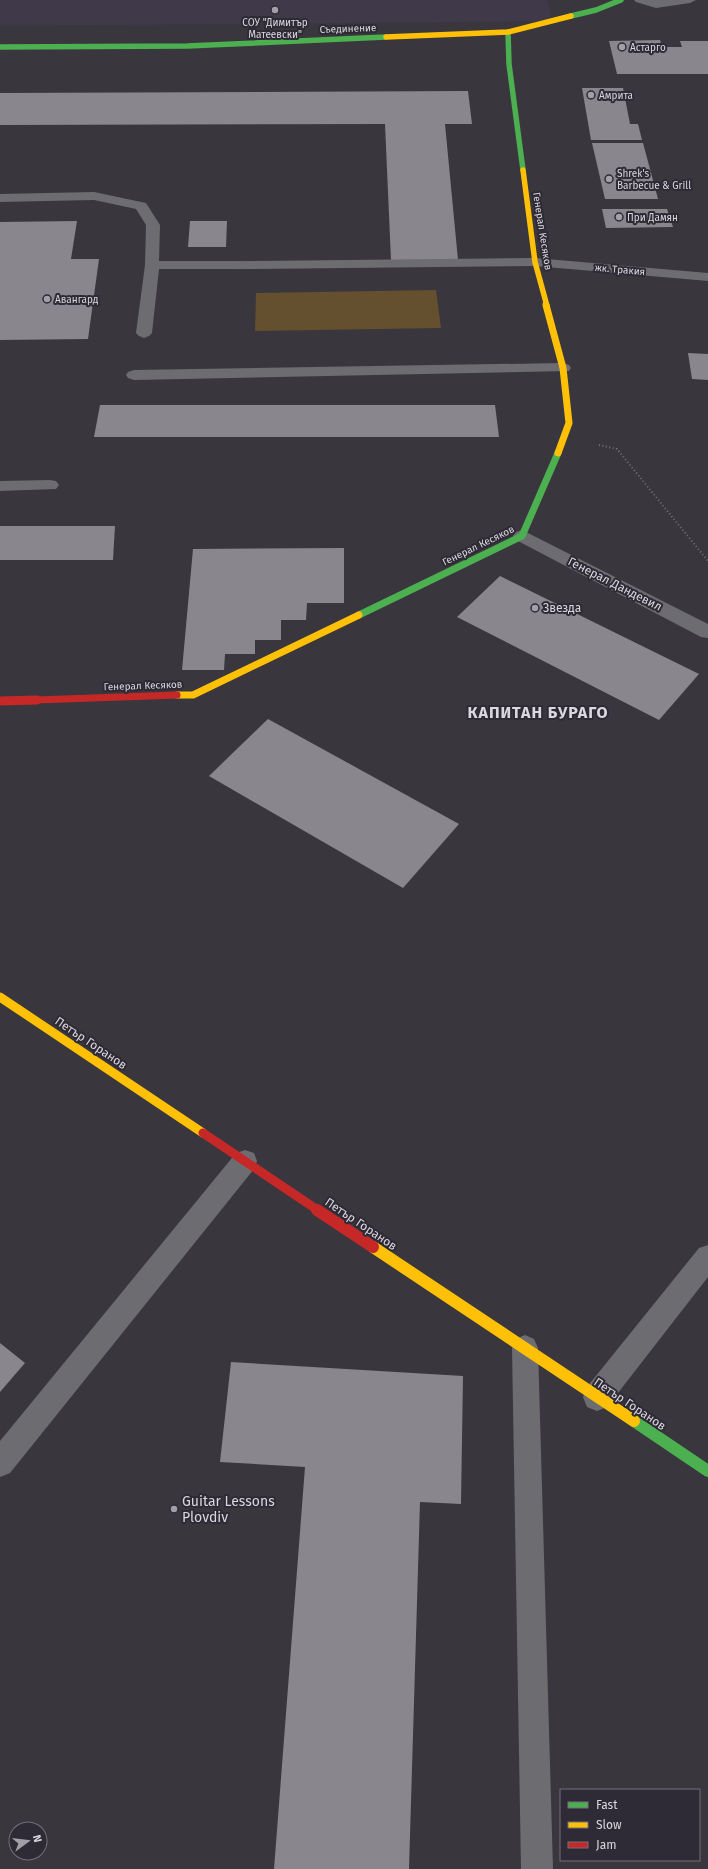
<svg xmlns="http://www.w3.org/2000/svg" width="708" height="1869" viewBox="0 0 708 1869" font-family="'Fira Sans',sans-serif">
  <rect width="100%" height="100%" fill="#39373d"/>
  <path fill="#3f394a" d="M0,0H547L552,21L0,26Z"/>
  <path fill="#644f2f" d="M436,290L441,328L255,331L256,293Z"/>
  <g fill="#89878d">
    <path d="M660,40L662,47H682L680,41H708V74H617L609,41Z"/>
    <path d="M582,88H623L630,124H638L642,140H591Z"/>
    <path d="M468,91L472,124H445L458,260H391L385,124L0,125V93Z"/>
    <path d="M592,143H643L658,199H605Z"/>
    <path d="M602,209H667L673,227L606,228Z"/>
    <path d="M77,221L71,259H99L88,339L0,340V222Z"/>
    <path d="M190,221H227L226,247H188Z"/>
    <path d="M688,353L708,354V380L692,379Z"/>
    <path d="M100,405H495L499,437H94Z"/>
    <path d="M0,526H115L113,560H0Z"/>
    <path d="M344,548V603H307L306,620H281V640H255V654H225L224,670H182L193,549Z"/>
    <path d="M500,576L565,608L699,674L659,720L457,617Z"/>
    <path d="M268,719L459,824L403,888L209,776Z"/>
    <path d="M0,1343L25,1363L0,1392Z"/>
    <path d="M231,1362L463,1376L461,1504L420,1502L409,1869H274L305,1467L220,1462Z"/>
  </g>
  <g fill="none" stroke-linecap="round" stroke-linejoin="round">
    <path stroke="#747278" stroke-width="2" stroke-dasharray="1 2.5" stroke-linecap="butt" d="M599,445L617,449L708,561"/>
    <g fill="#6d6c70" fill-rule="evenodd">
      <path d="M634,0H696L690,3L656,8L636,2Z"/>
      <path d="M94,192L146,203L160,225L159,261H246L251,262L253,265L251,268L246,269H159L152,333L149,336L144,338L139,336L136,333L145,265L146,225L136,209L94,200L0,202V194Z"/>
      <path d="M708,1245V1277L607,1407L597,1411L587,1407L583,1397L587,1387L699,1248Z"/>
    </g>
    <g fill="#6d6c70" fill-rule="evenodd">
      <path d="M535,258L708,273V281L535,266L246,269L241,268L239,265L241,262L246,261Z"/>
      <path d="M563,363L569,365L571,368L569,371L134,380L128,378L126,375L128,372L134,370Z"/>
      <path d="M50,480L56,481L59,485L56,489L0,491V481Z"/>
      <path d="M522,530L708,624V638L701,637L516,540L513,536L516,532Z"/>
      <path d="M245,1150L254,1153L257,1161L254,1169L10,1473L0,1477V1441L236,1153Z"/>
      <path d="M525,1335L534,1339L538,1348L553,1869H521L512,1348L516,1339Z"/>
    </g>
    <g stroke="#4caf50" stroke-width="5.5">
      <path d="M571,16L596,10L621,0"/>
      <path d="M508,32L509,64L523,170"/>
      <path d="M0,47L187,46L386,37"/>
    </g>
    <path stroke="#4caf50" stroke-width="7" d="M359,615L522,536L558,453"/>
    <path stroke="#4caf50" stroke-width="12" d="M634,1421L708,1471"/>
    <g stroke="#ffc107" stroke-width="5.5">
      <path d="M386,37L508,32L571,16"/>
      <path d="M523,170L535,262L547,306"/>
    </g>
    <g stroke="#ffc107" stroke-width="7">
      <path d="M546,305L563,368L569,423L558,453"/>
      <path d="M177,695H193L359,615"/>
    </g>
    <path stroke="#ffc107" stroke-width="9" d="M0,997L203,1133"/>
    <path stroke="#ffc107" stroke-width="12" d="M373,1247L634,1421"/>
    <path stroke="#c62828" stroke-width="7" d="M7,701L177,695"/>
    <g stroke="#c62828" stroke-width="9">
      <path d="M0,701L37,700"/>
      <path d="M203,1133L319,1211"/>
    </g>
    <path stroke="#c62828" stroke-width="12" d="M317,1210L373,1247"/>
  </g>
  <g fill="#a29fa6" stroke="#2e2a36" stroke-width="1.5">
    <circle cx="275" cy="10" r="4"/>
    <circle cx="622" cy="47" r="4"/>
    <circle cx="591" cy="95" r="4"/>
    <circle cx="609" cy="179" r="4"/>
    <circle cx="619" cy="217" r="4"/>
    <circle cx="47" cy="299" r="4"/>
    <circle cx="535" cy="608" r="4"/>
    <circle cx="174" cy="1509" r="4"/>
  </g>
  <g text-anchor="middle" stroke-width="4" stroke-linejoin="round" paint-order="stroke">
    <g font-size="10" fill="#dad7df" stroke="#2e2a36" text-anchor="start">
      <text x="275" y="26" text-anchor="middle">СОУ "Димитър<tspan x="275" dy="12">Матеевски"</tspan></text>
      <text x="630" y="51">Астарго</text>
      <text x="599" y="99">Амрита</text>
      <text x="617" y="177">Shrek's<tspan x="617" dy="12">Barbecue &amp; Grill</tspan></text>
      <text x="627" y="221">При Дамян</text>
      <text x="55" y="303">Авангард</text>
    </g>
    <g font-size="10" fill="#dad7df" stroke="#2e2a36">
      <text transform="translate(348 28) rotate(-2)" y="4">Съединение</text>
      <text transform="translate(543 231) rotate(81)" y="4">Генерал Кесяков</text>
      <text transform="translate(620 269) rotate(5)" y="4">жк. Тракия</text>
      <text transform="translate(478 545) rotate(-26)" y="4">Генерал Кесяков</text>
      <text transform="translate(143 685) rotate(-2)" y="4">Генерал Кесяков</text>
    </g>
    <g font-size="12" fill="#dad7df" stroke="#2e2a36">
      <text transform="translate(615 584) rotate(27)" y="4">Генерал Дандевил</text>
      <text transform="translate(91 1043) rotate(34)" y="4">Петър Горанов</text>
      <text transform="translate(361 1224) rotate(34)" y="4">Петър Горанов</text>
      <text transform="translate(630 1404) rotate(34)" y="4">Петър Горанов</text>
    </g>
    <g font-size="12" fill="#dad7df" stroke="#2e2a36" text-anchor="start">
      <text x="543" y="612">Звезда</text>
    </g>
    <g font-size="14" fill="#dad7df" stroke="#2e2a36" text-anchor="start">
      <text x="182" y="1506">Guitar Lessons<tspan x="182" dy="16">Plovdiv</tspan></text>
    </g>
    <g font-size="16" font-weight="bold" letter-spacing="1" fill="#dad7df" stroke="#2e2a36">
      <text x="538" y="718">КАПИТАН БУРАГО</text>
    </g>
  </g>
  <rect x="560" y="1789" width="140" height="72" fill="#2e2a36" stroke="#736f7a"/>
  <rect x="568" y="1802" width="20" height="6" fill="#4caf50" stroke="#736f7a"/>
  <text x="596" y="1809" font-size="12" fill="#dad7df">Fast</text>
  <rect x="568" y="1822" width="20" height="6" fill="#ffc107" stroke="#736f7a"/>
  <text x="596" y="1829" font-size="12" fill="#dad7df">Slow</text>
  <rect x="568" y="1842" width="20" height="6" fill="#c62828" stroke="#736f7a"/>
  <text x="596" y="1849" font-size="12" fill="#dad7df">Jam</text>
  <g transform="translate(28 1841) rotate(75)"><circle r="19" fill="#2e2a36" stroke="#736f7a"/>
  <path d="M0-3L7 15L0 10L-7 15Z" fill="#a29fa6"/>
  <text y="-6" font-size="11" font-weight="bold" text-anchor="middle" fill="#dad7df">N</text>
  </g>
</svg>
